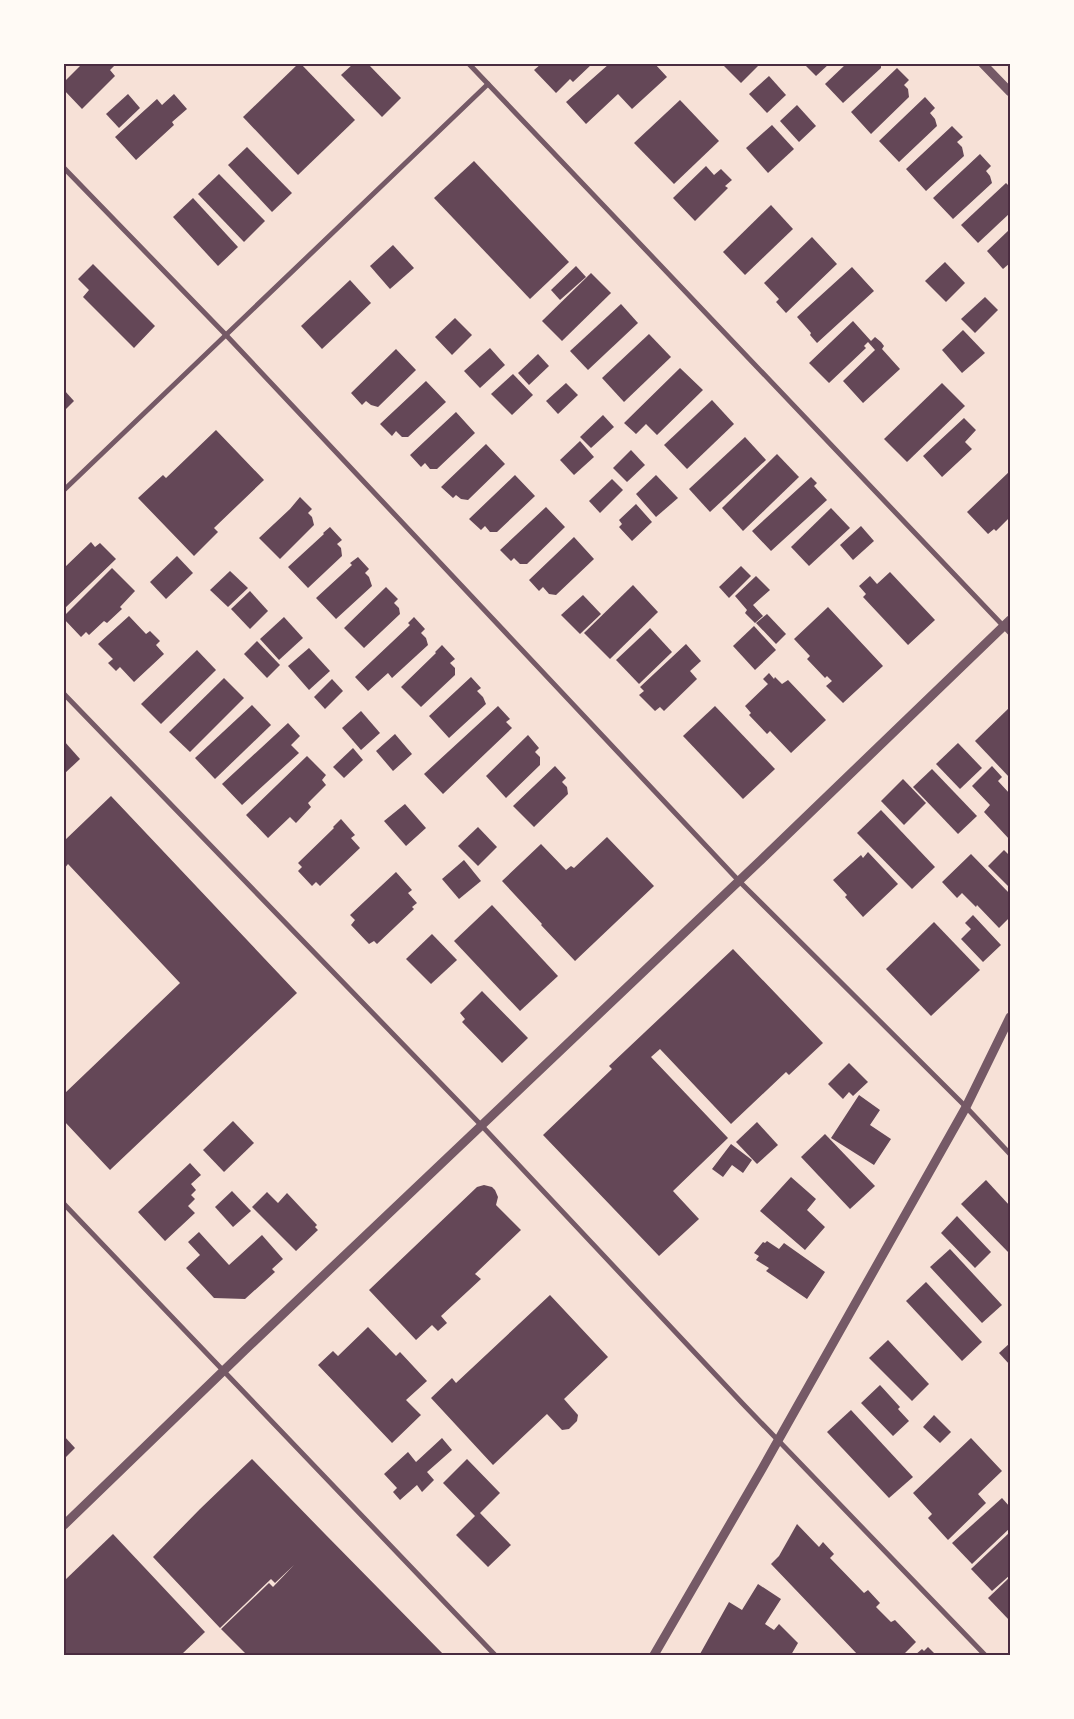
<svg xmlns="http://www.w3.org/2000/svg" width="1074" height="1719" viewBox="0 0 1074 1719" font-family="Arial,sans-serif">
  <rect width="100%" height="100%" fill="#f7e1d7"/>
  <g fill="#644757">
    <path d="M82,64H116L110,70L115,76L82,109L64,90V82Z"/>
    <path d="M298,64H301L355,120L298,175L243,117Z"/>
    <path d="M353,64H368L401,98L382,117L341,75Z"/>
    <path d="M541,64H592L573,82L570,79L556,93L534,70Z"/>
    <path d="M609,64H655L667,77L632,109L618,94L586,124L566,102Z"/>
    <path d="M724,64H756L758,66L741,83L723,65Z"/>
    <path d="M804,64H829L816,76Z"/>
    <path d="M846,64H881V68L843,103L825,84Z"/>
    <path d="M897,68L909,80L904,85L908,89L909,97L871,134L851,112Z"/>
    <path d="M769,76L786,95L767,113L749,94Z"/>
    <path d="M128,94L140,108L119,128L106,114Z"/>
    <path d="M174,94L187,109L172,122L174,125L136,160L115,137L157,99L162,105Z"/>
    <path d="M925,97L935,108L930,113L935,119L937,126L899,162L879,141Z"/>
    <path d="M680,100L719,141L674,184L634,143Z"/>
    <path d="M797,105L816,126L799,142L780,121Z"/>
    <path d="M772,125L794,149L768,173L746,148Z"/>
    <path d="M952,126L963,137L957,142L962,147L964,156L926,191L906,169Z"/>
    <path d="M247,147L292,193L272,212L228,165Z"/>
    <path d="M980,154L991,166L986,171L990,176L992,183L953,219L933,198Z"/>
    <path d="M474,161L569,262L530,299L434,198Z"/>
    <path d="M706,166L714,175L721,169L732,180L725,186L728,188L695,221L673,198Z"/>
    <path d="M219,174L265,221L244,242L198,194Z"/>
    <path d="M1006,183L1010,187V213L978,243L961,225Z"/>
    <path d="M193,198L238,247L218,266L173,217Z"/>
    <path d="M771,205L793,229L745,275L723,252Z"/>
    <path d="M1010,229V263L1003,269L987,251Z"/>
    <path d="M812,237L837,264L786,313L776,302L779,299L764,283Z"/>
    <path d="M393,245L414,268L390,289L370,266Z"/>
    <path d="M945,262L965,283L946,302L925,281Z"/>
    <path d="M93,264L155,326L134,348L83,297L89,290L78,279Z"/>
    <path d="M576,266L586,277L560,300L551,290Z"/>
    <path d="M852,267L874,291L817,343L810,335L811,333L797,317Z"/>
    <path d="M591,273L611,293L562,341L542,321Z"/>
    <path d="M350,280L371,303L322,349L301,326Z"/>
    <path d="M985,297L998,310L975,333L961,319Z"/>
    <path d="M621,304L638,323L588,370L570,351Z"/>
    <path d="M455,318L472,335L452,355L435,337Z"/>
    <path d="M853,321L871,341L875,337L881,342L884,346L882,349L900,369L863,403L843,381L875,350L868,342L864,346L866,348L829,383L809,363Z"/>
    <path d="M963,330L985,353L962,373L942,350Z"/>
    <path d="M649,334L671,357L624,402L602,378Z"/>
    <path d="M490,348L505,365L480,388L464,371Z"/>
    <path d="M396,349L416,370L378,407L371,405L366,401L362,405L351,393Z"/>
    <path d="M538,354L549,366L529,385L518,373Z"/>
    <path d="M680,368L703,390L657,435L646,424L636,434L624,423Z"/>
    <path d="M513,374L533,395L512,415L491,394Z"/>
    <path d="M426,381L446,402L408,437H402L396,431L392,436L380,424Z"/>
    <path d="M566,383L578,395L558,414L546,401Z"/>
    <path d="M942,383L965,406L907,462L884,439Z"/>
    <path d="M64,390L74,401L64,411Z"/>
    <path d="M712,400L734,424L687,469L664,445Z"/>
    <path d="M456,412L475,433L437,469H430L425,463L421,467L410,455Z"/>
    <path d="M603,415L614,427L591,448L580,437Z"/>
    <path d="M964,418L976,430L965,442L972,449L942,477L923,456Z"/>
    <path d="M216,430L264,480L214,528L218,532L194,556L138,498L163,475L166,478Z"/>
    <path d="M745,437L766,460L710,512L689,489Z"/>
    <path d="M580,441L594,457L574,475L560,460Z"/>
    <path d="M486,444L505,464L468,500L461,499L456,495L453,498L441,487Z"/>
    <path d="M631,450L645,465L627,482L613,468Z"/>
    <path d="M777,454L799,477L743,531L722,508Z"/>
    <path d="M1010,471V517L996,531L994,529L988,534L967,512Z"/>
    <path d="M515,475L535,496L497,532H490L485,526L481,530L469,519Z"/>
    <path d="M656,475L678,498L656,517L636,494Z"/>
    <path d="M811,477L817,483L814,486L827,500L771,551L752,531Z"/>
    <path d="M612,479L623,490L600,513L589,501Z"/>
    <path d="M300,497L312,509L308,513L312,517L314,525L280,559L259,538L290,509Z"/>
    <path d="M636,504L652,522L632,541L619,527L622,524L619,520Z"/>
    <path d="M546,507L565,527L527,564H520L514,558L511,561L500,550Z"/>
    <path d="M831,508L850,528L809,566L791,547Z"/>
    <path d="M861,526L874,541L853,560L840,545Z"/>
    <path d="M330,527L342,540L337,544L341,548L342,556L308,588L288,567L324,534L323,533Z"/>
    <path d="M574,537L594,559L556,595L549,594L543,587L539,591L529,580Z"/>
    <path d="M91,542L95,547L100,543L116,559L64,609V568Z"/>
    <path d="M177,556L193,573L166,599L150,582Z"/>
    <path d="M358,557L369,569L365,573L369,577L372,586L336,619L316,598L352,565L350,563Z"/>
    <path d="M741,566L751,576L729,598L719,587Z"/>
    <path d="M112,568L135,591L120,607L122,609L107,623L104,621L89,635L86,632L81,637L64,619V616Z"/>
    <path d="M230,571L248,588L228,607L210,590Z"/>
    <path d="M890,572L935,620L908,645L863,597L866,594L859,586L870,576L877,584Z"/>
    <path d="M756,576L770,590L753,605L763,616L755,623L745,613L747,610L735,596Z"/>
    <path d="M633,585L658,612L610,659L584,633Z"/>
    <path d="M386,587L398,599L394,603L399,608L400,614L364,648L344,628Z"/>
    <path d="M250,591L268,611L250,629L231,609Z"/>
    <path d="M583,595L601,614L580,634L561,615Z"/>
    <path d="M828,607L883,666L843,703L826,686L832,681L827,676L825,678L807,659L810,656L794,639Z"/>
    <path d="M767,614L786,634L776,644L756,623Z"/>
    <path d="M129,616L146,634L150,631L160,641L156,645L164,654L134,682L120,667L116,671L108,663L113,659L98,644Z"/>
    <path d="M284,617L303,638L279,660L260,639Z"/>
    <path d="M414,617L425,629L421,633L426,638L428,645L392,678L388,673L368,691L355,677L410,625L408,623Z"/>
    <path d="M754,626L776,650L755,670L733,646Z"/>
    <path d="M650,628L672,652L639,684L616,660Z"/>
    <path d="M257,641L280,665L267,678L244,654Z"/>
    <path d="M686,644L701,661L690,671L697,679L664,711L660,707L655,711L639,695L644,691L640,687Z"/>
    <path d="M442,645L455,659L450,663L455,668V675L421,707L401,687L436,653L435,652Z"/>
    <path d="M309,648L330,671L309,690L288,666Z"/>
    <path d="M197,650L216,670L161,724L141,704Z"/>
    <path d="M769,673L774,679L775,677L782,684L788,680L826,720L791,753L770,731L767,734L749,715L751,713L745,706L768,684L763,679Z"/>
    <path d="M471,677L481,688L477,691L483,697L486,704L449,738L429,716Z"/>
    <path d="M224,678L244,698L190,752L169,732Z"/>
    <path d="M332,679L343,691L325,709L314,697Z"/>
    <path d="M252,705L271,725L215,779L195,758Z"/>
    <path d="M498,706L510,719L506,722L512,728L443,794L424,774Z"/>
    <path d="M715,706L775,769L743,799L683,736Z"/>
    <path d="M1010,707V778L975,741Z"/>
    <path d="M361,711L380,733L361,750L342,728Z"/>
    <path d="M288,723L300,736L291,745L299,753L242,805L222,784Z"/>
    <path d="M395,734L412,754L393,771L376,751Z"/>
    <path d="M528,735L539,748L535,752L540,757V765L506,798L486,776Z"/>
    <path d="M64,741L80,759L64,774Z"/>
    <path d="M958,743L982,768L960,789L936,764Z"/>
    <path d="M353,748L363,760L344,778L333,767Z"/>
    <path d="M307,756L326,775L322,780L326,785L308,803L311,807L296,823L290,817L268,838L246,815Z"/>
    <path d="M555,766L566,778L562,782L567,787L568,794L534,827L513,806Z"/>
    <path d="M992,766L1002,777L998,781L1010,794V840L984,812L990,805L972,786Z"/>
    <path d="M932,769L977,816L958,834L913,787Z"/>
    <path d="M903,779L926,803L904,825L881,801Z"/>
    <path d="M111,796L297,993L110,1170L64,1121V1094L180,983L68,864L64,869V841Z"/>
    <path d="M405,804L426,828L406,846L384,821Z"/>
    <path d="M881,810L935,867L912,889L857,833Z"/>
    <path d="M341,819L355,835L351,838L360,848L320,886L316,882L312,886L298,871L302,867L298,863L334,828L333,827Z"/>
    <path d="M478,827L497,847L478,866L458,846Z"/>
    <path d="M607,837L654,886L575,961L541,925L542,924L502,881L541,844L566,870L571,866L574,868Z"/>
    <path d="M1004,850L1010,856V888L988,866Z"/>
    <path d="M868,852L898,884L863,917L845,897L847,895L833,880L861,855L863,858Z"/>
    <path d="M971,854L1010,894V917L999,928L977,905L976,907L962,893L957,898L942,882Z"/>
    <path d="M464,860L481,881L459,899L442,879Z"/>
    <path d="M396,872L412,890L408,893L417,903L412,907L414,909L377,944L374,941L369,944L351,925L355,920L350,915Z"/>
    <path d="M492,905L558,976L520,1011L454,941Z"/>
    <path d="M973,915L1001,945L983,962L961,939L971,929L965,923Z"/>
    <path d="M934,922L980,970L931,1016L886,969Z"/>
    <path d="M432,934L457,960L431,984L406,959Z"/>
    <path d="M733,949L823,1043L789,1075L786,1072L731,1124L660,1049L651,1057L728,1138L673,1191L699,1219L659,1256L543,1135L612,1069L609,1066Z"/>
    <path d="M482,991L528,1038L502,1063L462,1022L465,1019L460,1013Z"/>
    <path d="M849,1063L868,1082L853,1096L849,1092L843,1099L828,1084Z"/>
    <path d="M859,1095L880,1110L870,1125L891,1139L874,1165L831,1138Z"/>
    <path d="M233,1121L254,1143L224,1172L203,1150Z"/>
    <path d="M757,1122L778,1145L757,1164L736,1142Z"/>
    <path d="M825,1134L875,1186L850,1209L801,1157Z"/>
    <path d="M731,1144L752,1160L743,1173L732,1165L723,1177L712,1169Z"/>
    <path d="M190,1163L201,1175L191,1184L196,1190L191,1195L195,1199L188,1206L195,1213L165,1241L138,1212Z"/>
    <path d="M791,1177L816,1199L807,1210L825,1227L805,1250L760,1211Z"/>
    <path d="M986,1180L1010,1206V1254L961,1204Z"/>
    <path d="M484,1185L492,1187L495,1190L498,1197L496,1205L521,1230L475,1274L481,1279L441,1316L447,1323L438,1331L432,1325L416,1340L369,1290L477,1187Z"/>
    <path d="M232,1191L251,1211L233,1227L215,1207Z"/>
    <path d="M267,1192L278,1203L287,1193L317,1225L315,1227L318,1230L296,1251L252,1207Z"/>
    <path d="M957,1216L991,1252L975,1268L941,1233Z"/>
    <path d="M199,1232L229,1265L262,1235L283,1259L272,1269L275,1272L245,1299L214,1298L186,1268L200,1255L188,1242Z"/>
    <path d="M767,1241L779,1249L784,1243L825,1272L807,1299L766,1271L769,1268L756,1260L759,1256L754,1253L763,1242L765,1243Z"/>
    <path d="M950,1249L1002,1305L982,1323L930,1267Z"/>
    <path d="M926,1282L982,1342L962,1361L906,1301Z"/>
    <path d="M550,1295L608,1357L564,1399L578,1415L577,1421L569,1429L562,1430L547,1414L493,1465L431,1398L452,1378L456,1383Z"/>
    <path d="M368,1327L396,1356L400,1352L427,1381L406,1400L421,1415L392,1443L318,1365L333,1351L338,1356Z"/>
    <path d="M888,1340L929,1384L912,1401L869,1358Z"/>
    <path d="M1010,1343V1365L999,1353Z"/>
    <path d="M880,1385L900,1407L898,1409L909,1421L893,1436L861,1403Z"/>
    <path d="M851,1410L913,1477L889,1498L827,1432Z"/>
    <path d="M934,1415L951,1432L940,1443L923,1427Z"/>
    <path d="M64,1436L75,1448L64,1459Z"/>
    <path d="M442,1438L452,1450L427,1472L434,1480L422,1492L417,1485L400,1500L393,1492L397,1488L384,1474L408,1452L416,1462Z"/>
    <path d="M971,1438L1002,1471L978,1494L986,1503L948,1540L928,1518L932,1514L913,1493Z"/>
    <path d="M252,1459L325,1534L444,1655H247L221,1629L269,1583L273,1587L294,1565L275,1583L271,1579L220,1628L153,1557L200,1509Z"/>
    <path d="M467,1459L500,1493L480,1513L511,1545L488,1567L456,1535L475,1516L443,1483Z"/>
    <path d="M1002,1498L1010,1507V1528L972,1564L952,1543Z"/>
    <path d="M797,1524L819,1547L823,1542L834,1554L830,1558L864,1593L868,1590L880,1603L876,1607L891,1622L895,1620L916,1642L903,1655H858L771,1564L779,1556Z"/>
    <path d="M1010,1532V1575L992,1591L971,1569Z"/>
    <path d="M113,1534L205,1632L181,1655H64V1581Z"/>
    <path d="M1010,1577V1621L988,1598Z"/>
    <path d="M758,1584L781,1599L765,1624L774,1630L779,1624L798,1643L791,1655H701L700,1654L729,1602L742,1610Z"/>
    <path d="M928,1647L936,1655H915L922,1649L924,1651Z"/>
  </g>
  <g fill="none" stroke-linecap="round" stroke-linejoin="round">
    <g stroke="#755966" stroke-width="5">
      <path d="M469,64L1010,633"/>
      <path d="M64,168L226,335L739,881L966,1107L1010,1154"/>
      <path d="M64,490L488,84"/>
      <path d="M64,694L482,1126L743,1404L985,1655"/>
      <path d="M64,1204L495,1655"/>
    </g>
    <g stroke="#755966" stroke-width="9">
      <path d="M983,64L1010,92"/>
      <path d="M64,1525L245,1350L761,860L1010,620"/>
      <path d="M654,1655L762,1469L966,1107L1010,1017"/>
    </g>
  </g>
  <rect width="1074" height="1719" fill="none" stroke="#fffaf5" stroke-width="130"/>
  <rect x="65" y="65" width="944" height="1589" fill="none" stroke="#4a2c40" stroke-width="2"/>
</svg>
